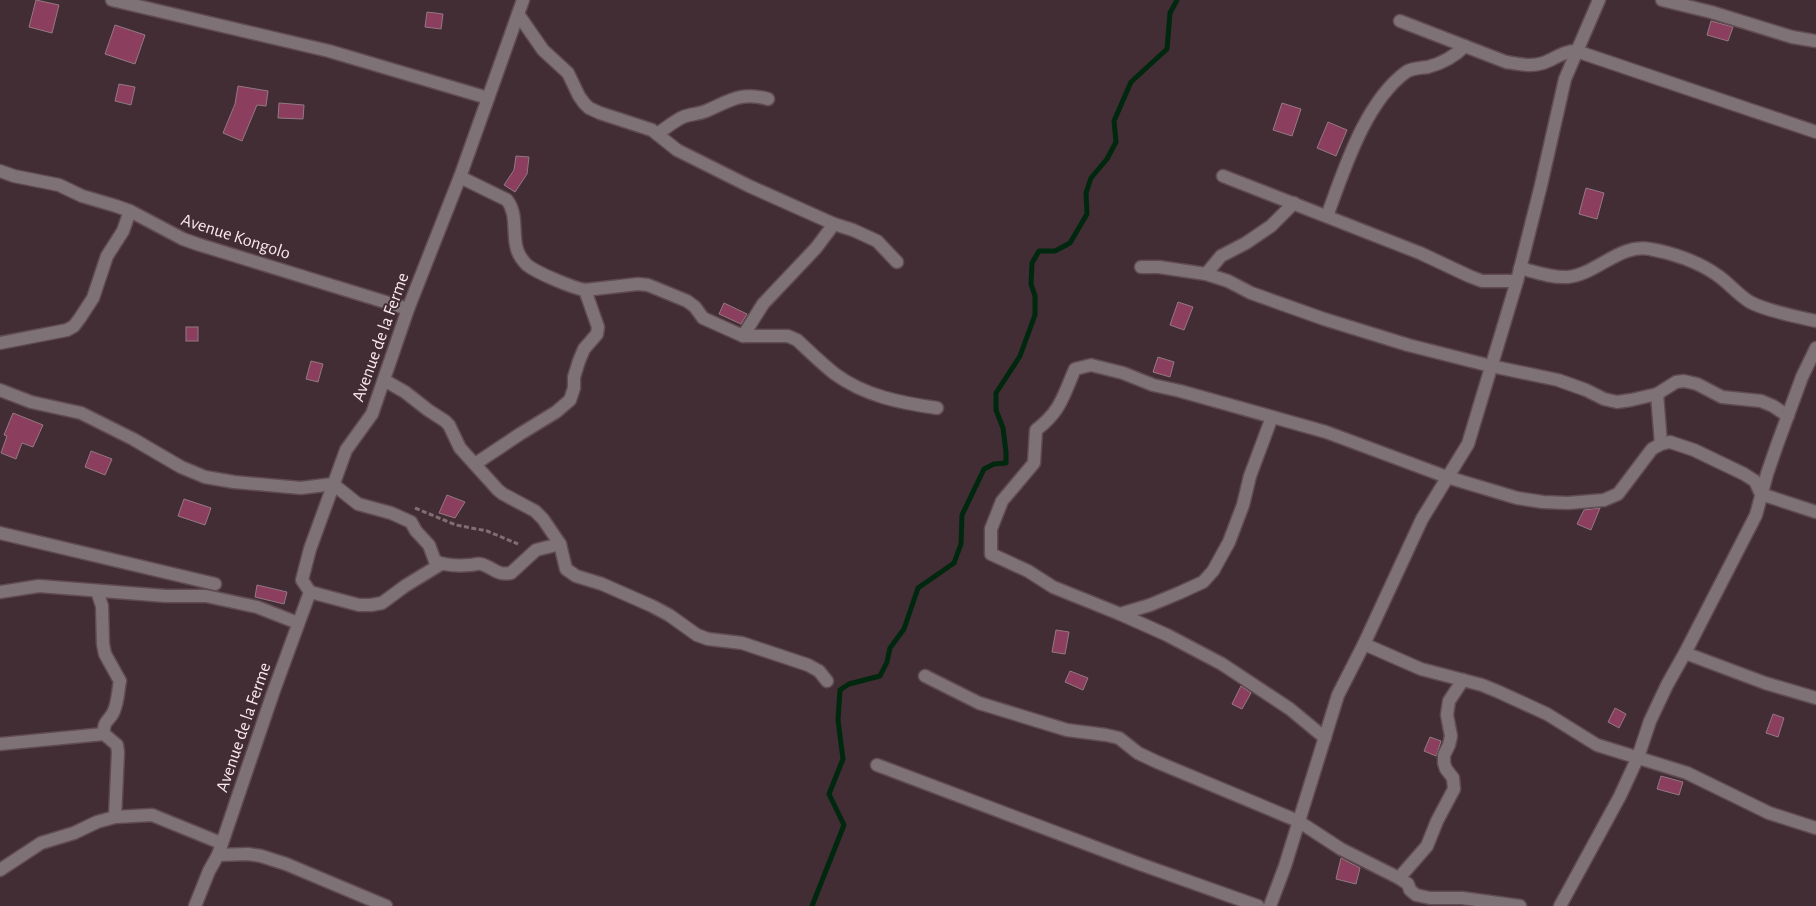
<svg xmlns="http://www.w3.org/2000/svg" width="1816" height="906" viewBox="0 0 1816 906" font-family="'Alegreya Sans',sans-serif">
  <rect width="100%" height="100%" fill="#432d34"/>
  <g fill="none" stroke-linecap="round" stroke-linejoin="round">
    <path stroke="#00280f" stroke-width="5" d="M812,906L844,825L829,794L843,759L838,720L840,690L849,684L880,676L887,662L890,648L904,629L918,588L954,563L961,544L962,515L984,469L994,464L1006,463V452L1003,428L996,410V393L1020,356L1035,315V296L1031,284L1032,263L1039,251H1055L1070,243L1087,214L1086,193L1091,178L1107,159L1116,142L1114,121L1131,82L1167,49L1170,13L1177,0"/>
  </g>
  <g fill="#8b3e5e" stroke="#937982">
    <path d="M36,0L59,5L52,33L29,27Z"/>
    <path d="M427,12L443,14L441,29L425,27Z"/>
    <path d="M1711,21L1733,27L1728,41L1707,35Z"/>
    <path d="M115,25L145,35L135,64L105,54Z"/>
    <path d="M119,84L135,87L131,105L115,101Z"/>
    <path d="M238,86L268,91L266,106L257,105L242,141L223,133L235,104Z"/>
    <path d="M279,103L304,105L303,119L278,118Z"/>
    <path d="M1282,103L1301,109L1292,136L1273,130Z"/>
    <path d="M1328,122L1347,130L1336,156L1317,148Z"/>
    <path d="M516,156L529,157L527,174L515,192L504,185L514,170Z"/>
    <path d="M1586,188L1604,193L1597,219L1579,214Z"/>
    <path d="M1178,302L1193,307L1184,330L1170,325Z"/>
    <path d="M724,303L747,314L741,324L719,314Z"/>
    <rect x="186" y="327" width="12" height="14"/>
    <path d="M1158,357L1174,362L1170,377L1153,372Z"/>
    <path d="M311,361L323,364L318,382L306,379Z"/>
    <path d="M13,413L43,425L33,447L22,443L16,459L1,453L7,436L4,435Z"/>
    <path d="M91,451L112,459L105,475L85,467Z"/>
    <path d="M447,495L465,502L455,518L439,513Z"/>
    <path d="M184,499L211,508L205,525L178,516Z"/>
    <path d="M1600,508L1591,530L1577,524L1584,510Z"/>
    <path d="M257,585L287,592L284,604L255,597Z"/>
    <path d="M1056,630L1069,632L1065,654L1052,652Z"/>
    <path d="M1070,671L1088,678L1083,690L1065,682Z"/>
    <path d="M1241,686L1251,693L1242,709L1232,704Z"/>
    <path d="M1615,708L1626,714L1619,728L1608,722Z"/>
    <path d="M1773,714L1784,718L1778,737L1766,733Z"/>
    <path d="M1430,737L1441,741L1436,756L1424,751Z"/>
    <path d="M1661,776L1683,782L1679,795L1657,789Z"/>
    <path d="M1341,858L1360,868L1356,884L1336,879Z"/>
  </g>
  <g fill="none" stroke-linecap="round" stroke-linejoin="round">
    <defs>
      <g id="minor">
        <path d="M112,0L329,51L488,98"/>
        <path d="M1662,0L1711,12L1792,37L1816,41"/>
        <path d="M518,14L543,50L568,73L579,96L584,103L589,108L600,113L652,130L677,150L749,186L834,224L853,230L877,241L897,262"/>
        <path d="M1400,21L1506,62C1518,64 1531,67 1543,63C1555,59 1563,51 1576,51L1816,132"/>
        <path d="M657,134C665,129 674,121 683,117C690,114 699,114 706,111C729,101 742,91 768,99"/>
        <path d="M0,171L14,176L59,185L82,196L116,206L130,211L183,239L197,244L408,309"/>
        <path d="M1223,176L1420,253L1469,276L1482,281H1517"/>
        <path d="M460,177L507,200C517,213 513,229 516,245C517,252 522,260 527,265C537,273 573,288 585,290L638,284L648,285L687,301L695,307L703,318L743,336H788L797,340C809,351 821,363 835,374C865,396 901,403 937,408"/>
        <path d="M1327,216C1344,170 1365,102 1406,72C1412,68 1421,68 1428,67C1443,63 1454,57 1465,46"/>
        <path d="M1141,267H1159L1206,274L1228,281L1251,293L1324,319L1408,345L1491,366L1558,380L1586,390L1604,399L1617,402L1631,400L1657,394L1676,382L1684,381L1697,384L1722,397L1761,401L1773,406L1788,416"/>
        <path d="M1520,268C1535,272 1552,278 1568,277C1597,274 1620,243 1650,249C1673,253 1699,262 1717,275C1729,283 1738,295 1750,302C1766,311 1798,317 1816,321"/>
        <path d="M1206,274L1221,256L1246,243L1271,226L1294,203"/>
        <path d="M743,336L763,304L816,248L834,224"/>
        <path d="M0,343L67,330L74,326L80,318L93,298L107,256L123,231L130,211"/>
        <path d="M384,380L405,392L428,410L445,421L449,425L460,448L498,490L503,494L535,511L543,519L560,544L566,569L576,576L602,584L652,606L669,615L697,635L708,639L742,643L808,665L819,671L827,681"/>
        <path d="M0,390L31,402L81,413L133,439L181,467L205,477L234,482L301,488L333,484L358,504L391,513L411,522L416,531L429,545L435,561C446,566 458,566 470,565C474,565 477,563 481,564C493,567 496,576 511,573L536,550L560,544"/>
        <path d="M1657,394L1661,444"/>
        <path d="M475,464L520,434L556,412L570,400L574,388V377L579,361L584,349L597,334L598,327L585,290"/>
        <path d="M0,533L215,584"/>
        <path d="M97,591L102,606L103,644L105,654L120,681C118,690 118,704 113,713C108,722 103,721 104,734L117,745L118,752L115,817"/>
        <path d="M0,592L39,586L166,596H206L257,607L298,623"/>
        <path d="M310,592L359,605H371L382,603L405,586L441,564"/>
        <path d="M1120,614L1150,605L1179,593L1203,582L1213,571L1229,542L1243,505L1250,476L1272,417"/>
        <path d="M1364,644L1421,669L1482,685L1499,692L1547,714L1597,745L1687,773L1769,813L1816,828"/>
        <path d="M1685,653L1765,683L1816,698"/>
        <path d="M925,676L979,703L1067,730L1106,735L1119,738L1138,753L1157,762L1298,821L1341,849L1399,878L1408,884L1410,890L1416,895L1430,898H1462L1520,906"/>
        <path d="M1325,738L1290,709L1222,664L1167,635L1120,614L1053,587L1028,571L991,554V529L1002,501L1034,463L1036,430C1061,411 1063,396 1075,369L1091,365L1123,373L1153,385L1180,391L1326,432L1447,477L1517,498L1543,502L1568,503L1604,500L1618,494L1652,449L1661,444L1670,442L1694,450L1744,474L1755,481L1761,494L1816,512"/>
        <path d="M0,744L104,734"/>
        <path d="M877,765L1137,863L1258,906"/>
        <path d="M218,855L248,854L261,856L286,864L386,906"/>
        <path d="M0,870L41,843L74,833L97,822L115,817L152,815L221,843"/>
        <path d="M1399,878L1427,846L1437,821L1454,789L1453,778L1446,769L1444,763V755L1449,745L1451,736L1447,715L1449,701L1463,680"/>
        <path d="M195,906L209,871L218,855L273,693L310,592L302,580L310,549L346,450L372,414L408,309L460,177L523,0"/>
        <path d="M1270,906L1285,866L1338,695L1364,644L1422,519L1468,444L1517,281L1541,185L1565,79L1599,0"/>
        <path d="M1560,906L1620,796L1638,757L1650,721L1667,685L1685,653L1756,515L1767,474L1777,445L1802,377L1816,348"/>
      </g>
    </defs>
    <use href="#minor" stroke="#604b52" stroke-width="15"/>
    <path stroke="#816e74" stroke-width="3" stroke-dasharray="5 2.5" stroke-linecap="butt" d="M415,508L456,525L487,531L518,544"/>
    <use href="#minor" stroke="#7e7276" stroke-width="12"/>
  </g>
  <g text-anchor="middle" stroke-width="4" stroke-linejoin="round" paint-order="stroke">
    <g font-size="18" fill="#f8e9ee" stroke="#432d34">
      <text transform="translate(236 236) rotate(18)" y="6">Avenue Kongolo</text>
      <text transform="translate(380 337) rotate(-70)" y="6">Avenue de la Ferme</text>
      <text transform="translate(243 727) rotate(-71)" y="6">Avenue de la Ferme</text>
    </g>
  </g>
</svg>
